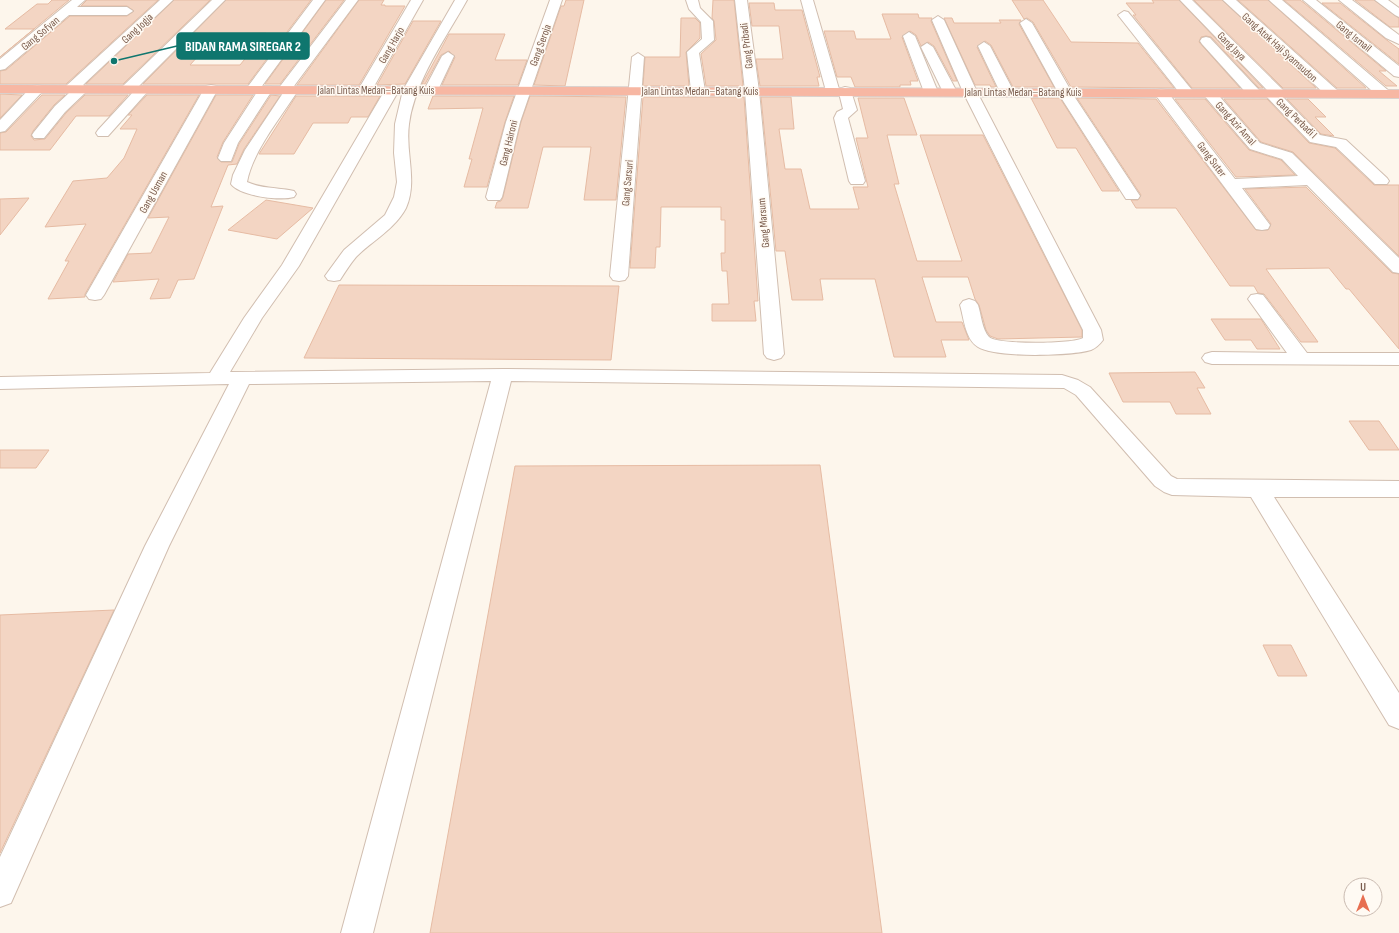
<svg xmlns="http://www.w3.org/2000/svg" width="1399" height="933" viewBox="0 0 1399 933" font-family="'Sofia Sans Condensed',sans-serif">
  <rect width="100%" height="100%" fill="#fdf6ec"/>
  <g fill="#f3d5c3" stroke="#e6bba3" fill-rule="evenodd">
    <path d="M52,0H69L0,57L34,29H5L37,4H48Z"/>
    <path d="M87,0H158L66,84H0V71L6,70L70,16H127L134,11L127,6H81Z"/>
    <path d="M174,0H210L123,84H86Z"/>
    <path d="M226,0H311L248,84H143ZM266,33L240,65H190L218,34Z"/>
    <path d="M326,0H344L280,84H265Z"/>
    <path d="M359,0H384L381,5H385V6H405L359,85H297Z"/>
    <path d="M566,0H584L565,86L534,85L561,6H564Z"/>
    <path d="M713,0H734L743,86H706L701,54L716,40L714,21L712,18Z"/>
    <path d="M1012,0H1043L1071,42L1138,43L1174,88L1071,87L1033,22L1027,18L1024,19Z"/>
    <path d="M1152,0H1179L1263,88H1259L1211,37L1206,36L1201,37L1199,42L1240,88H1192L1133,15H1136L1126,3H1154Z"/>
    <path d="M1194,0H1222L1316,88H1283Z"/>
    <path d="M1238,0H1268L1366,88H1337Z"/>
    <path d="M1284,0H1300L1304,3L1386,71H1379L1397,86H1386Z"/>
    <path d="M1355,0H1374L1399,18V27H1390Z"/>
    <path d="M749,3H774L775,10H802L820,77H817L819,86H760L756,59H783L779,26H752Z"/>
    <path d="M1322,3H1340L1388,41L1399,49V64Z"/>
    <path d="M882,14H918L919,18H932L931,21L957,81H953L934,46L928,42L921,46L916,35L910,31L902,37L918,81H910L911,85H900V87H855L851,77H837L824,31H854L856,39H891Z"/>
    <path d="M681,18H695L700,23V38L686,52L689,86H643L645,57H680Z"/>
    <path d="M944,18H952L954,23H1001L999,20H1021L1019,24L1054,87H1013L991,45L985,41L977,47L996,87H991L990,85H975Z"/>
    <path d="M413,21H441L405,84L377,85Z"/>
    <path d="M449,34H505L495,60H527L518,85H442L455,57L449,51L441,55L425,84H422Z"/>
    <path d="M0,94L22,95L0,118Z"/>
    <path d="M42,95H65L54,105L33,131L31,136L34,140L45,139L66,113L85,95H128L109,116H76L50,150H0V133L6,132Z"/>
    <path d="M147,95H199L85,294V297L48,299L69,261H65L86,224L45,227L73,181L107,178L124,158L137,129H120L132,115H128Z"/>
    <path d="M216,95H253L223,142L217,157L221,162H232L239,144L271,95L280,96L244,149L237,164L228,165L211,207L223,206L194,279L178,280L170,298L150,299L159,279L113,282L128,254L151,253L169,217L148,218Z"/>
    <path d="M296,96H380L368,117H351L348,123H313L294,154H259Z"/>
    <path d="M433,96H514L505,122L487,187H464L472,159H469L483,108L428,109Z"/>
    <path d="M530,96L626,97L616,200H584L591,147H543L528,208H495L497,202L501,201L503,197L521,122Z"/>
    <path d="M643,97H744L758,301H754L756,321H712V304H729L727,271H722L721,253H725V220H721V207H661L660,247H656L655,268H630Z"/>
    <path d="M761,97H791L794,129H779L785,169H801L810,209H859L853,187H868L856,138H868L858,98H904L917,135H887L899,184H894L917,261H962L920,135H983L1082,330V337L998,339L990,336L986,330L979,305L975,299L968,277H922L936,322H962L969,340H941L946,357H894L875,279H820L823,300H792L785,251H776Z"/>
    <path d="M1031,98H1060L1119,191H1102L1076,148H1057Z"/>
    <path d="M1077,98L1156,99L1256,230H1268L1271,224L1245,189L1306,187L1392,273L1399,274V349L1349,289H1346L1329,268L1266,269L1318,342H1301L1264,294L1258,293L1254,286H1230L1176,208H1136L1131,200H1138L1141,195Z"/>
    <path d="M1175,99H1205L1249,150L1281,160L1295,175L1236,177Z"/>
    <path d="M1224,99H1267L1309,143L1335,148L1374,185H1399V256L1293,152L1261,142Z"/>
    <path d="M1287,99H1308L1326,117H1315L1334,136L1321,134Z"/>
    <path d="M29,198L0,235V199Z"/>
    <path d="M266,200L313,208L277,239L228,230Z"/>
    <path d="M339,285L619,286L611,360L304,358Z"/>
    <path d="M1211,319H1261L1280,349H1257L1251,340H1225Z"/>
    <path d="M1195,372L1205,388H1197L1211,414H1176L1170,402H1123L1109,373Z"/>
    <path d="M1349,421H1379L1399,450H1369Z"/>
    <path d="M0,450H49L36,468H0Z"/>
    <path d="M820,465L882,933H430L515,466Z"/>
    <path d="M114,610L0,853V615Z"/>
    <path d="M1263,645H1291L1307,676H1278Z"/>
  </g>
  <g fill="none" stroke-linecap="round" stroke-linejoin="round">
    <defs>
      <g id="minor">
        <path d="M72,0H85L77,7H127L133,11L127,15H69L5,69L0,70V59Z"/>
        <path d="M160,0H173L83,85L88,89L86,92L65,112L44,138H34L32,135L34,132L55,106L69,93L64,89L66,86Z"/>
        <path d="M212,0H225L139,86H148L150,89L108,136H98L96,133L98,130L135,90L128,93L123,92L121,89L123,86Z"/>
        <path d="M313,0H325L262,86H271L273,89L238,143L231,161H221L218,158L224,143L257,92H248L246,89Z"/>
        <path d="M346,0H358L294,86L299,89C282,116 253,150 247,182C262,189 278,187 294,191L296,194L294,197C280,201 240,196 231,184L233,175L245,150L283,93L278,89Z"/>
        <path d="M411,0H423L372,90L370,93H360L358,90Z"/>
        <path d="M455,0H467C446,38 415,80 409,124C405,153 418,181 406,208C395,229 372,241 356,257C350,264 345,272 340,280L334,281L328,280L325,276L344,250L385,215L394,197L397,182L394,153L395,124L403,90Z"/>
        <path d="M550,0H562L520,122L502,197L500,200H488L486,197L506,122Z"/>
        <path d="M686,0H698L700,8L713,21L714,40L699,53L705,91L703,94H693L691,91L687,52L702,39L701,22L689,9Z"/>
        <path d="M735,0H747L759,91L784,354L781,358L774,360L767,358L764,354L745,91Z"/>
        <path d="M801,0H813L839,89L845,87L850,88L857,110L848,118L865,181L863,184H851L849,181L834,118L837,112L843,109L839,93L833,95L828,94L826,91Z"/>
        <path d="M1180,0H1192L1283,90L1285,93L1282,96L1320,135L1346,140L1387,178L1389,181L1387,184H1375L1336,147L1310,142L1266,96L1264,93L1267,90Z"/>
        <path d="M1223,0H1236L1337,90L1339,93L1337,96H1327Z"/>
        <path d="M1269,0H1282L1389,91L1391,94L1389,97H1379Z"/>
        <path d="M1303,0H1316L1399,66V77L1394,76Z"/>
        <path d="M1339,0H1352L1399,35V44L1386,38Z"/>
        <path d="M1375,0H1388L1399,8V17L1395,15Z"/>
        <path d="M1124,11L1128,12L1192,90L1194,93L1192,96H1182L1118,15Z"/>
        <path d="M938,16L944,20L977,92L1101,330L1103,340C1100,344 1096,348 1091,350C1071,356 995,358 978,347C965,339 964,318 960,305L963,301L969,299L975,301L978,305C981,314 982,330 989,337C997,345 1074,344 1083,338V330L963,92L932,20Z"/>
        <path d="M1026,19L1032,23L1074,96L1140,196L1138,199H1126L1060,96L1020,23Z"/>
        <path d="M909,32L915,36L938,92L936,95H926L924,92L903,36Z"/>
        <path d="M1206,37L1210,38L1259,90L1261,93L1259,96H1249L1202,44L1200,41L1202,38Z"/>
        <path d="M984,42L990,46L1014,92L1012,95H1002L1000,92L978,46Z"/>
        <path d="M927,43L933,47L957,92L955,95H945L943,92L921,47Z"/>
        <path d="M448,52L454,56L438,90L436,93H426L424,90L442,56Z"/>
        <path d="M638,53L644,57L628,276L625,280L619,281L613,280L610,276L632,57Z"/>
        <path d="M37,85L42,86L44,89L42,92L5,131L0,132V120L32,86Z"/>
        <path d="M211,85L216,86L218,89L104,295L101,299L95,300L89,299L86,295L204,89L206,86Z"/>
        <path d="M392,86L397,87L399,90L299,266L262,318L230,372L503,369L1062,375L1078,380L1090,387L1171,476L1177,479L1399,481V497H1274L1399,693V729L1389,725L1251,497L1172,495L1164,492L1155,486L1076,395L1064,388L511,381L373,933H341L491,381L249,384L169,546L11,903L0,907V857L145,546L229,384L0,389V377L210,373L244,318L282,265L385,90L387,87Z"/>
        <path d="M1161,89L1166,90L1235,179L1298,176L1282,159L1250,149L1202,93L1204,90H1214L1260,143L1292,153L1399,258V273L1393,272L1307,185L1242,188L1270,225L1268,229L1262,230L1256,229L1154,93L1156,90Z"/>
        <path d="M1257,294L1263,295L1307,353H1399V365L1212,364L1205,362L1202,358L1205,354L1212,352L1287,353L1248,299L1251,295Z"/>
      </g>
      <path id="highway" d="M0,85L1399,90V98L0,93Z"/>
    </defs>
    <use href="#minor" stroke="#d1beb0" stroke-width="2"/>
    <use href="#highway" stroke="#dad1cd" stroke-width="2"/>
    <use href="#minor" fill="#fff" fill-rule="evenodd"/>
    <use href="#highway" fill="#f7b7a3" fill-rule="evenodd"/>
  </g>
  <g text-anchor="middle" stroke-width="3" stroke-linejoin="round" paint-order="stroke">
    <g font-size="11" fill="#7a5c4d" stroke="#fffaf3">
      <text transform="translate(137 28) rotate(-43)" y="4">Gang Jogja</text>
      <text transform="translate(40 33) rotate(-40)" y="4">Gang Sofyan</text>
      <text transform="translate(1354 36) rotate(39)" y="4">Gang Ismail</text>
      <text transform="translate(391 45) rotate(-60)" y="4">Gang Harjo</text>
      <text transform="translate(540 45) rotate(-70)" y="4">Gang Seroja</text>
      <text transform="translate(746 46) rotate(-97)" y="4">Gang Pribadi</text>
      <text transform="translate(1232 46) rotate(45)" y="4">Gang Jaya</text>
      <text transform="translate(1280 47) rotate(42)" y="4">Gang Atok Haji Syamsudon</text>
      <text x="376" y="94">Jalan Lintas Medan–Batang Kuis</text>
      <text x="700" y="95">Jalan Lintas Medan–Batang Kuis</text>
      <text x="1023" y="96">Jalan Lintas Medan–Batang Kuis</text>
      <text transform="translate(1297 118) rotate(44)" y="4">Gang Perbadi I</text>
      <text transform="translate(1236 123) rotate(48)" y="4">Gang Azir Amal</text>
      <text transform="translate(508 143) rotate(-76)" y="4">Gang Haironi</text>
      <text transform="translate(1212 159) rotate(53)" y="4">Gang Suter</text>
      <text transform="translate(627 183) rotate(-85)" y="4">Gang Sarsuri</text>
      <text transform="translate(153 192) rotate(-61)" y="4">Gang Usman</text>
      <text transform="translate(763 223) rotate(-95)" y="4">Gang Marsum</text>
    </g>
  </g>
  <path fill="none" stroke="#0f766e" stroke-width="1.5" d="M114 61L177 46"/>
  <circle fill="#0f766e" stroke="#fffaf3" stroke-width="1.5" cx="114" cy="61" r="4"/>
  <rect fill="#0f766e" stroke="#0f766e" stroke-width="1.5" x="177" y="33" width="132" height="26" rx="4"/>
  <g font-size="14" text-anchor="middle" font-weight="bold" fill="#fff">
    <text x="243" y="51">BIDAN RAMA SIREGAR 2</text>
  </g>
  <g transform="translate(1363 897)"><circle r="19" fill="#fffaf3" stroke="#cabbb1"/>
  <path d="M0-3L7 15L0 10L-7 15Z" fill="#e76f51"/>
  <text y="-6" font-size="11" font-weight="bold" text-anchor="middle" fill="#7a5c4d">U</text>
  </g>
</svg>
